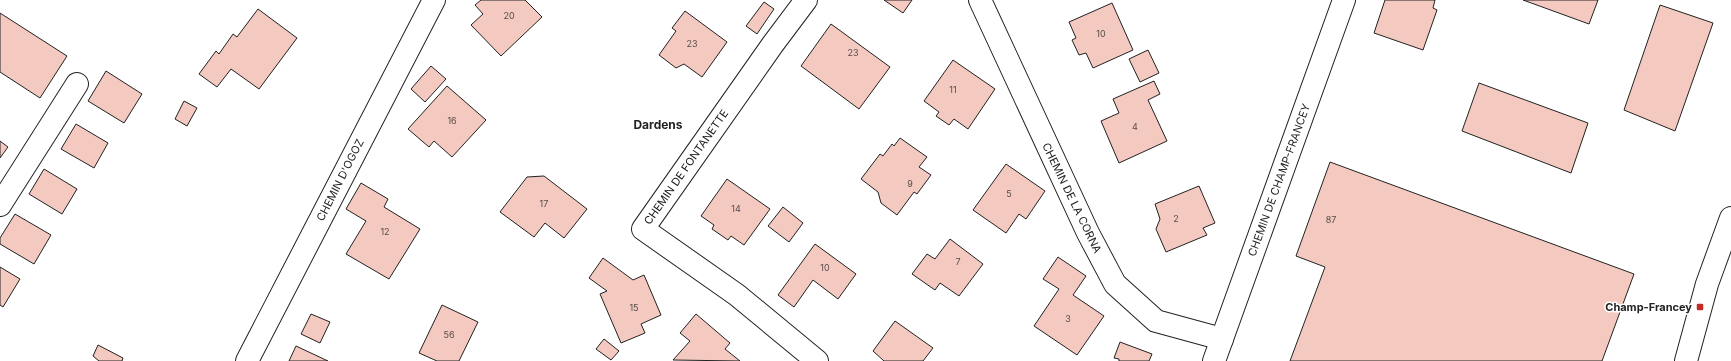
<svg xmlns="http://www.w3.org/2000/svg" width="1731" height="361" viewBox="0 0 1731 361" font-family="Inter,sans-serif">
  <rect width="100%" height="100%" fill="#fff"/>
  <g fill="#f3c9c0" stroke="#222">
    <path d="M481,0H525L542,17L501,56L471,25L483,14L475,5Z"/>
    <path d="M884,0H912L903,13Z"/>
    <path d="M1385,0H1435L1433,8L1437,10L1423,50L1374,33Z"/>
    <path d="M1523,0H1598L1589,24Z"/>
    <path d="M764,2L774,9L757,34L746,26Z"/>
    <path d="M1112,3L1133,50L1093,68L1086,53L1079,55L1072,40L1076,38L1069,22Z"/>
    <path d="M1660,5L1713,23L1675,131L1624,110Z"/>
    <path d="M258,9L297,38L259,89L231,69L217,87L199,74L216,51L219,54L233,34L237,37Z"/>
    <path d="M685,11L727,42L702,77L684,64L676,68L659,55L676,31L672,28Z"/>
    <path d="M0,13L67,56L40,98L0,72Z"/>
    <path d="M831,24L890,67L859,109L801,66Z"/>
    <path d="M1148,50L1159,73L1140,82L1129,59Z"/>
    <path d="M953,60L995,89L968,129L954,119L949,125L936,116L939,112L924,101Z"/>
    <path d="M431,66L446,79L425,102L411,89Z"/>
    <path d="M106,71L142,94L124,123L88,101Z"/>
    <path d="M1154,81L1160,94L1148,100L1167,141L1119,163L1101,121L1119,113L1113,99Z"/>
    <path d="M1479,83L1588,123L1571,173L1462,131Z"/>
    <path d="M447,86L486,120L452,157L434,141L429,147L408,129Z"/>
    <path d="M184,101L197,108L187,126L175,119Z"/>
    <path d="M76,124L108,143L94,168L61,149Z"/>
    <path d="M900,138L927,157L919,167L931,175L917,194L914,192L897,215L881,203L878,192L861,179L880,154L883,156L892,144L894,146Z"/>
    <path d="M0,141L8,147L0,158Z"/>
    <path d="M1330,162L1634,274L1602,361H1290L1325,267L1296,256Z"/>
    <path d="M1006,164L1045,191L1026,219L1019,214L1006,233L973,210Z"/>
    <path d="M44,169L77,189L62,214L29,194Z"/>
    <path d="M544,176L587,209L564,238L545,223L534,237L500,212L527,177Z"/>
    <path d="M727,179L770,209L744,245L731,236L728,240L712,229L714,225L701,216Z"/>
    <path d="M361,183L388,199L384,207L420,229L389,279L346,254L366,221L346,209Z"/>
    <path d="M1199,186L1215,223L1203,228L1207,235L1166,252L1156,229L1160,219L1155,204Z"/>
    <path d="M783,207L803,223L789,242L768,226Z"/>
    <path d="M15,214L51,235L34,264L0,244V238Z"/>
    <path d="M950,239L983,264L959,296L940,283L935,290L912,274L927,254L935,259Z"/>
    <path d="M815,244L856,274L838,299L813,280L794,307L778,295Z"/>
    <path d="M1058,257L1086,276L1073,295L1104,316L1077,355L1034,326L1059,289L1043,279Z"/>
    <path d="M603,258L633,280L644,275L661,315L641,324L645,333L621,343L600,294L607,291L589,278Z"/>
    <path d="M0,267L20,279L3,307L0,305Z"/>
    <path d="M442,305L478,322L459,361H437L419,353Z"/>
    <path d="M311,314L330,322L320,343L301,334Z"/>
    <path d="M696,314L730,343L725,349L740,361L673,360L690,341L680,333Z"/>
    <path d="M895,321L933,348L923,361H884L873,351Z"/>
    <path d="M604,339L619,351L611,360L596,349Z"/>
    <path d="M1120,342L1152,354L1149,361H1119V359L1114,358Z"/>
    <path d="M98,345L123,358L122,361H99L93,356Z"/>
    <path d="M296,346L328,361H289Z"/>
  </g>
  <g fill="none" stroke-linecap="round" stroke-linejoin="round">
    <defs>
      <g id="minor">
        <path d="M806,0L773,44L643,229L737,295L817,361"/>
        <path d="M980,0L1088,233L1115,284L1156,321L1222,339"/>
        <path d="M0,205L77,84"/>
        <path d="M247,361L434,0"/>
        <path d="M1214,361L1344,0"/>
        <path d="M1686,361L1707,284L1731,218"/>
      </g>
    </defs>
    <use href="#minor" stroke="#222" stroke-width="24"/>
    <use href="#minor" stroke="#fff" stroke-width="22"/>
  </g>
  <rect fill="#c62828" stroke="#fff" stroke-width="1.5" x="1696" y="303" width="8" height="8" rx="2"/>
  <g text-anchor="middle" stroke-width="3" stroke-linejoin="round" paint-order="stroke">
    <g font-size="9" fill="#564c4a">
      <text x="509" y="19">20</text>
      <text x="1101" y="37">10</text>
      <text x="692" y="47">23</text>
      <text x="853" y="56">23</text>
      <text x="953" y="93">11</text>
      <text x="452" y="124">16</text>
      <text x="1135" y="130">4</text>
      <text x="910" y="187">9</text>
      <text x="1009" y="197">5</text>
      <text x="544" y="207">17</text>
      <text x="736" y="212">14</text>
      <text x="1176" y="222">2</text>
      <text x="1331" y="223">87</text>
      <text x="385" y="235">12</text>
      <text x="958" y="265">7</text>
      <text x="825" y="271">10</text>
      <text x="634" y="311">15</text>
      <text x="1068" y="322">3</text>
      <text x="449" y="338">56</text>
    </g>
    <g font-size="11" fill="#222" stroke="#fff">
      <text transform="translate(686 167) rotate(-55)" y="4">CHEMIN DE FONTANETTE</text>
      <text transform="translate(340 180) rotate(-63)" y="4">CHEMIN D'OGOZ</text>
      <text transform="translate(1279 180) rotate(-70)" y="4">CHEMIN DE CHAMP-FRANCEY</text>
      <text transform="translate(1072 198) rotate(64)" y="4">CHEMIN DE LA CORNA</text>
    </g>
    <g font-size="11" font-weight="bold" fill="#222" stroke="#fff" text-anchor="end">
      <text x="1692" y="311">Champ-Francey</text>
    </g>
    <g font-size="12" font-weight="bold" fill="#222" stroke="#fff">
      <text x="658" y="129">Dardens</text>
    </g>
  </g>
</svg>
